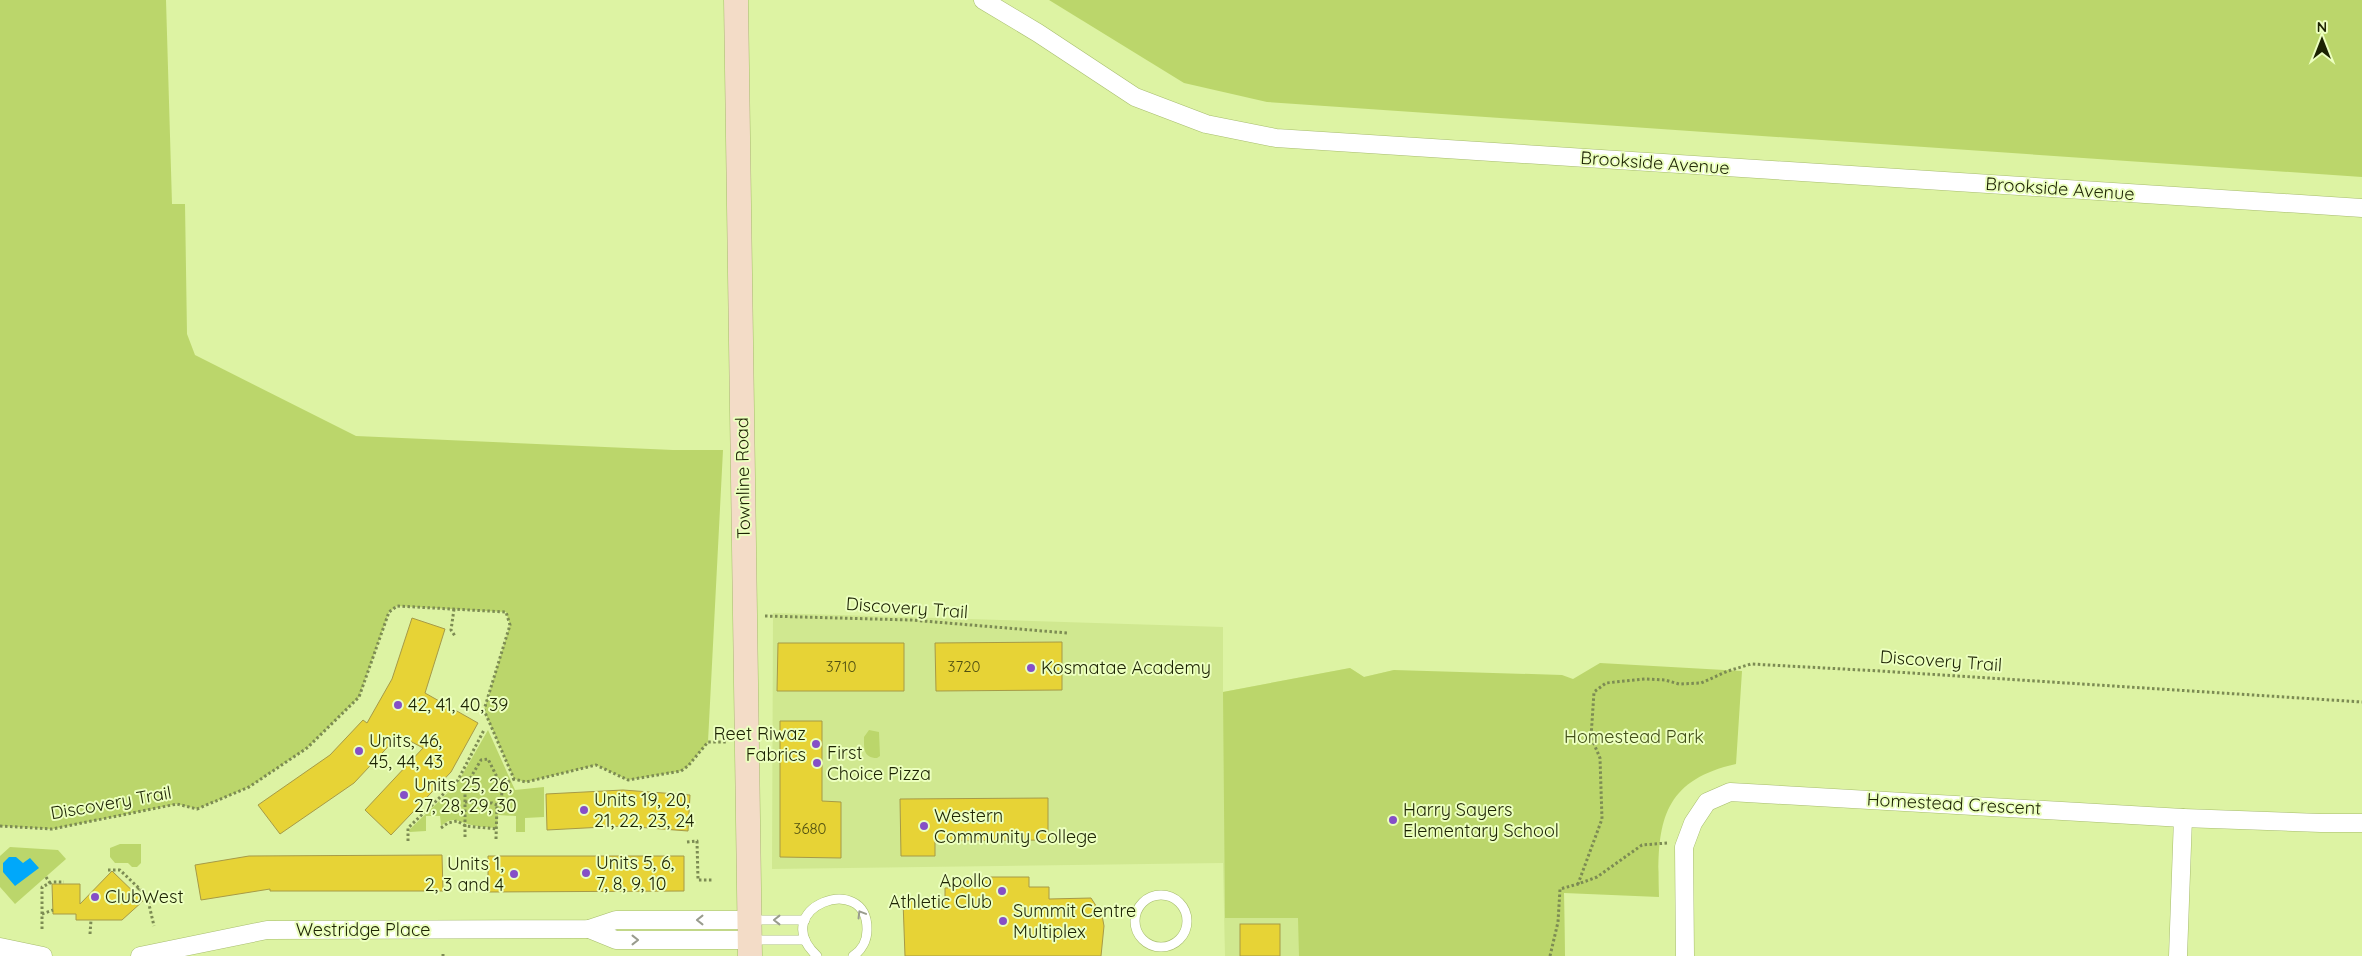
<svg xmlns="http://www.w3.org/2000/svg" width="2362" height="956" viewBox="0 0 2362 956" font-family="Quicksand,sans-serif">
  <rect width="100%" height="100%" fill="#ddf3a3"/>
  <path fill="#d0e890" d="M773,613L1223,627V692L1350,668L1364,677L1394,670L1564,893L1565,956H1225L1223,863L772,869Z"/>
  <g fill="#bbd66b">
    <path d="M0,0H166L172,204H185L187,334L195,355L356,436L673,450H723L708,742L688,766L681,771L628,780L596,765L526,782L514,779L484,710L510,625L506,612L397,606L389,612L359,697L307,748L249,787L197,809L177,804L52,829L0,826Z"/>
    <path d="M1049,0H2362V177L1267,102L1184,83Z"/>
    <path d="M1600,663L1742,671L1736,764C1658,781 1657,829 1659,897L1564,893L1565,956H1299L1298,918H1225L1223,692L1350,668L1364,677L1394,670L1562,675L1573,679Z"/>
    <path d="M488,730L515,790L544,787V817L525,818V832H516V816L498,815L497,828C488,827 476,827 468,824C456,821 453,816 441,826L440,816H426V831L409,832L410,829L457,784Z"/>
    <path d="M869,730L879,732L880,756L877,758C863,758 864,748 864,737Z"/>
    <path d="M120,844H141V863L137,867H132L128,863H115L110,857V848Z"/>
    <path d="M10,847L58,850L66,859L15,904L0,887V856Z"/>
  </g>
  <path fill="#00a8fa" d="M9,857H16L23,863L30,858L39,868L15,886L3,872V863Z"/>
  <g fill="#e7d336" stroke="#a69a47">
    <path d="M412,618L445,629L425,693L478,723L451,772L391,835L365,810L423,748L399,735L354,783L280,834L258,805L330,755L363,720L367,723L392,679Z"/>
    <path d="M1062,642V690L936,691L935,643Z"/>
    <path d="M778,643H904V691H777Z"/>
    <path d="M780,721H822V801L841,802V858L780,857Z"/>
    <path d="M623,790L690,795L688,831L623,826L547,830L546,794Z"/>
    <path d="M1048,798V840L935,841V856H901L900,799Z"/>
    <path d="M442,855L443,891H270V889L201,900L195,865L249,856Z"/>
    <path d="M488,856H684V891L488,892Z"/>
    <path d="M112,871L143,901L122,920H76V914H53L52,884H80V904Z"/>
    <path d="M964,877H1029V887H1049V899L1091,898L1102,915L1104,926L1101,956H905L903,901L945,900V888L964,887Z"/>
    <rect x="1240" y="924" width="40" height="32"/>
  </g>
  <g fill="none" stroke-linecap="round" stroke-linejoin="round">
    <defs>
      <g id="lane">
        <circle cx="1161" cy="921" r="26"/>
        <path d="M750,920H805"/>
        <path d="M750,940H805"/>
        <path d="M817,956C766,908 868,870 867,930C867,940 862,950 853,956"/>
      </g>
      <g id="street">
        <path d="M983,0L1038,33L1135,97L1206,124L1276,138L2362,208"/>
        <path d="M589,929L616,940H749"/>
        <path d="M0,947L43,956"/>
        <path d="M140,956L267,930L589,929L616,920H749"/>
        <path d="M1685,956L1684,847L1693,823L1707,802L1730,792L2183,818L2321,823H2362"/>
        <path d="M2178,956L2183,818"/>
      </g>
      <path id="secondary" d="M736,0L750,956"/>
    </defs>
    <use href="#lane" stroke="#a7bc6e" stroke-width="10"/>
    <use href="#street" stroke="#a7bc6e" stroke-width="19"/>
    <use href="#secondary" stroke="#a7bc6e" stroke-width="25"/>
    <g stroke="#7c8b53" stroke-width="3" stroke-dasharray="2.5 2.5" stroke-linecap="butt">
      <path d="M454,609L451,630L455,636"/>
      <path d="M765,616L911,620L1067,633"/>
      <path d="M465,802L492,803L497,805"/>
      <path d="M0,826L52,829L177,804L197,809L249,787L307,748L359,697L389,612L397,606L506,612L510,625L484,710L514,779L526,782L596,765L628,780L681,771L688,766L708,742H728"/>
      <path d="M441,828L448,823L457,821L466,826L497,829"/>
      <path d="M465,837V787L481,760L488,759L501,785L514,779"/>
      <path d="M496,839L497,805C503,799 502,793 501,785"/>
      <path d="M408,841V828L458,780L484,730"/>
      <path d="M687,842L697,841L698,880H713"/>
      <path d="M1667,843L1642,845L1597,877L1578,884L1602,819L1600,758L1591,737L1594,692L1606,683L1645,679L1665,680L1679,684L1701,683L1728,671L1751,664L1880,671L2362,702"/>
      <path d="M108,870H120L147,896L154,926"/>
      <path d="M46,877L50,883"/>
      <path d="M134,893L139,888"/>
      <path d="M42,914L53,910"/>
      <path d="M42,929V887L52,882H64"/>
      <path d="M90,934L91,920"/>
      <path d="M443,956V954"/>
      <path d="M1550,956L1558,922L1560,889L1578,884"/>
    </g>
    <use href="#lane" stroke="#fff" stroke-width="9"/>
    <use href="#street" stroke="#fff" stroke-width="18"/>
    <use href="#secondary" stroke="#f3dcc7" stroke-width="24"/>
  </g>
  <defs><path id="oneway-chevron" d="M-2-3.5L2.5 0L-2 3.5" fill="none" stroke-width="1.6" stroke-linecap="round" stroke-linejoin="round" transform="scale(1.25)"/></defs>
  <g stroke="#999c8e">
    <use href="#oneway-chevron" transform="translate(861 914) rotate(-121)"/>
    <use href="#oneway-chevron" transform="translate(700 920) rotate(180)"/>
    <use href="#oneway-chevron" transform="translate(777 920) rotate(180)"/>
    <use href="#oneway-chevron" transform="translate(635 940)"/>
  </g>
  <g fill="#854fc7" stroke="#ecffbf" stroke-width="2">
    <circle cx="1031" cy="668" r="5"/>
    <circle cx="398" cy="705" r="5"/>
    <circle cx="816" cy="744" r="5"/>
    <circle cx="359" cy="751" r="5"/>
    <circle cx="817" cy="763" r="5"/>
    <circle cx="404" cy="795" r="5"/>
    <circle cx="584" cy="810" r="5"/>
    <circle cx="1393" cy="820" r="5"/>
    <circle cx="924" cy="826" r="5"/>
    <circle cx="586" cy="873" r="5"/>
    <circle cx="514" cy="874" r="5"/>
    <circle cx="1002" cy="891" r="5"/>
    <circle cx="95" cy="897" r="5"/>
    <circle cx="1003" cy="921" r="5"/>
  </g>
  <g text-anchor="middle" stroke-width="4" stroke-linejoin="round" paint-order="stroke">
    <g font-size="15" fill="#4f4f10">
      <text x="841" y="672">3710</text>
      <text x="964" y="672">3720</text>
      <text x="810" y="834">3680</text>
    </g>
    <g font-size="18" fill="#1c2303" stroke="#ecffbf">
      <text transform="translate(1655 163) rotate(4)" y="6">Brookside Avenue</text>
      <text transform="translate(2060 189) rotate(4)" y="6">Brookside Avenue</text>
      <text transform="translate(743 478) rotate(-91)" y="6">Townline Road</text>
      <text transform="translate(907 608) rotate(4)" y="6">Discovery Trail</text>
      <text transform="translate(1941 661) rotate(4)" y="6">Discovery Trail</text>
      <text transform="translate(111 803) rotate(-10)" y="6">Discovery Trail</text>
      <text transform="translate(1954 804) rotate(3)" y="6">Homestead Crescent</text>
      <text x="363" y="936">Westridge Place</text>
    </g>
    <g font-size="18" fill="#1c2303" stroke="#ecffbf" text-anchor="start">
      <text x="1041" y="674">Kosmatae Academy</text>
      <text x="408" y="711">42, 41, 40, 39</text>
      <text x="806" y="740" text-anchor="end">Reet Riwaz<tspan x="806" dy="21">Fabrics</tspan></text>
      <text x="369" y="747">Units, 46,<tspan x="369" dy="21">45, 44, 43</tspan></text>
      <text x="827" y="759">First<tspan x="827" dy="21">Choice Pizza</tspan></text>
      <text x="414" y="791">Units 25, 26,<tspan x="414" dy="21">27, 28, 29, 30</tspan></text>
      <text x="594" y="806">Units 19, 20,<tspan x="594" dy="21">21, 22, 23, 24</tspan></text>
      <text x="1403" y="816">Harry Sayers<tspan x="1403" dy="21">Elementary School</tspan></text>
      <text x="934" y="822">Western<tspan x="934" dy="21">Community College</tspan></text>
      <text x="596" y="869">Units 5, 6,<tspan x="596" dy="21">7, 8, 9, 10</tspan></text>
      <text x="504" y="870" text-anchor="end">Units 1,<tspan x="504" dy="21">2, 3 and 4</tspan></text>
      <text x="992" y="887" text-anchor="end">Apollo<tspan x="992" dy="21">Athletic Club</tspan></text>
      <text x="105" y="903">ClubWest</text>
      <text x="1013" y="917">Summit Centre<tspan x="1013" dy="21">Multiplex</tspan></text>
    </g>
    <g font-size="18" fill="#404d17" stroke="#ecffbf">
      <text x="1634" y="743">Homestead Park</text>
    </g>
  </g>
  <g transform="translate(2322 40)" stroke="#ecffbf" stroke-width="4" paint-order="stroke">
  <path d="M0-4L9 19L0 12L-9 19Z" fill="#1c2303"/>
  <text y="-8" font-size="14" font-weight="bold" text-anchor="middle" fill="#1c2303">N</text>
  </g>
</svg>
